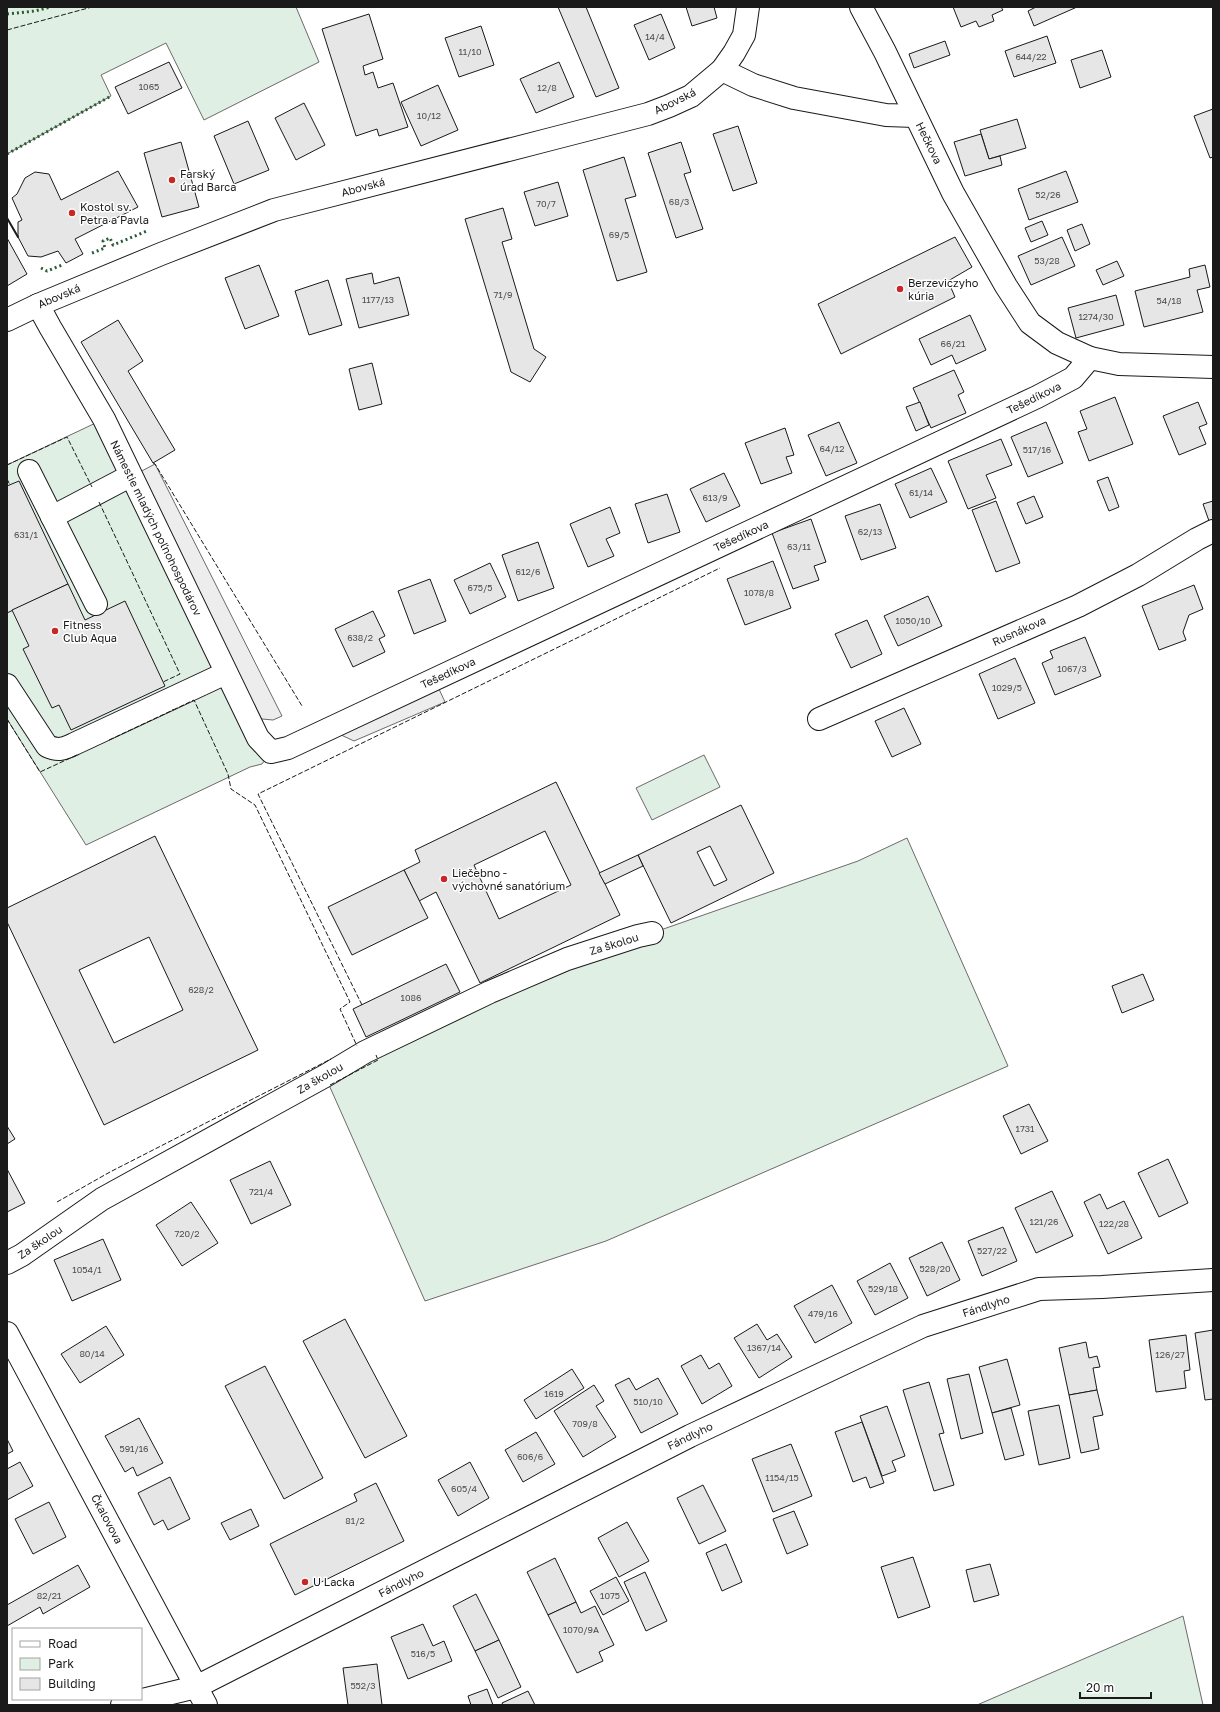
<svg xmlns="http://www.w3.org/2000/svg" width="1220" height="1712" viewBox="0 0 1220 1712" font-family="'Golos Text',sans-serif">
  <rect width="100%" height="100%" fill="#fff"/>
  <g fill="#e0efe3" stroke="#6a6a6a">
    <path d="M7,7H296L319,62L204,120L166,43L101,75L111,96L7,154Z"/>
    <path d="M104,419L271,752L262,764L250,767L86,845L7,719V465Z"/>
    <path d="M704,755L720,787L652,820L636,788Z"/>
    <path d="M907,838L1008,1066L606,1241L425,1301L325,1076L361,1053L652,933L858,861Z"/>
    <path d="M1183,1616L1203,1705H977Z"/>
  </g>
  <g fill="#ededed" stroke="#6a6a6a">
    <path d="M155,464L282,716L273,720L262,719L252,712L136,474Z"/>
    <path d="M439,689L445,702L354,741L339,734Z"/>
  </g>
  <g fill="#e6e6e6" stroke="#1a1a1a" fill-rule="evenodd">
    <path d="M558,7H586L619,88L596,97Z"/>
    <path d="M686,7H714L717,18L692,26Z"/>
    <path d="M953,7H1001L1003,10L992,15L994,21L979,27L976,21L961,27Z"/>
    <path d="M1036,7H1077L1034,26L1028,11Z"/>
    <path d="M369,14L383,59L363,66L365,75L373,72L378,88L393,83L408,127L379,136L377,129L356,136L322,29Z"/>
    <path d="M661,14L675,48L649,60L634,25Z"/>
    <path d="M481,26L494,65L459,77L445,38Z"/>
    <path d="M1047,36L1056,63L1014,77L1005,51Z"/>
    <path d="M945,41L950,55L914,68L909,54Z"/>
    <path d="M1102,50L1111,77L1080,88L1071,60Z"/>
    <path d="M169,62L182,88L128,114L115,87Z"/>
    <path d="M559,62L574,97L536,113L520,79Z"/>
    <path d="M438,85L458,130L421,146L401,102Z"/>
    <path d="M304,103L325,145L296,160L275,118Z"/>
    <path d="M1213,109V157L1210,158L1194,116Z"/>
    <path d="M1017,119L1026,148L989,159L980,130Z"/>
    <path d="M248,121L269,170L234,184L214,136Z"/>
    <path d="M738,126L757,183L733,191L713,134Z"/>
    <path d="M981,134L989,159L1000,156L1002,165L965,176L954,142Z"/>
    <path d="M181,142L199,207L162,217L144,153Z"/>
    <path d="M681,142L691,172L684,174L703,229L676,238L648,153Z"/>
    <path d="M624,157L636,196L625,199L647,272L617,281L583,170Z"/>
    <path d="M118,171L138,207L75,239L83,254L66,263L58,251L41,257L28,256L18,237V222L22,220L12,198L17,194L25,178L35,172L49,174L61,200Z"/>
    <path d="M1066,171L1078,202L1029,220L1018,189Z"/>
    <path d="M558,182L568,216L535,226L524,192Z"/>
    <path d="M503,208L512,239L502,242L534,349L546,357L530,382L511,372L465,219Z"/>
    <path d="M1042,221L1048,235L1031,242L1025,228Z"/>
    <path d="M1082,224L1090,244L1075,251L1067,230Z"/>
    <path d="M955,237L972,267L948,281L955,297L841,354L818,304Z"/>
    <path d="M1062,237L1075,266L1031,285L1018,256Z"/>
    <path d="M7,238L27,274L7,286Z"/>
    <path d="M1117,261L1124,276L1103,285L1096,270Z"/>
    <path d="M259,265L279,316L245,329L225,278Z"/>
    <path d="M1205,265L1210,287L1197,290L1203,312L1144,327L1135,291L1190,277L1189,269Z"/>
    <path d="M372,273L374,284L399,277L409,315L359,328L346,279Z"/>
    <path d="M328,280L342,325L309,335L295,291Z"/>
    <path d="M1116,295L1124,325L1076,338L1068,308Z"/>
    <path d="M970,315L986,350L956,364L952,355L931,365L919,339Z"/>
    <path d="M118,320L143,361L128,371L175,450L153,463L81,342Z"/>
    <path d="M372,363L382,404L359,410L349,369Z"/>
    <path d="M954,370L964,392L958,395L966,413L931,428L913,388Z"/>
    <path d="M1115,397L1133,444L1089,461L1078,432L1087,429L1080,411Z"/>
    <path d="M920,402L929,425L916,431L906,407Z"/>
    <path d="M1198,402L1207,424L1199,427L1206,444L1179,455L1163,416Z"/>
    <path d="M839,422L857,463L826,476L808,435Z"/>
    <path d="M1046,422L1063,463L1028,477L1011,437Z"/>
    <path d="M785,428L794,455L786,457L792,473L761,484L745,443Z"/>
    <path d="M1001,439L1012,465L986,475L996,498L968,509L948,461Z"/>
    <path d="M931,468L947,502L910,518L895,484Z"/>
    <path d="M724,473L740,506L706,522L690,489Z"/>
    <path d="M1108,477L1119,507L1109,511L1097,481Z"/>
    <path d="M19,481L68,584L7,613V486Z"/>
    <path d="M667,494L680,532L648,543L635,504Z"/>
    <path d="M1034,496L1043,517L1026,524L1017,503Z"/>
    <path d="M996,501L1020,563L996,572L972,510Z"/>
    <path d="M1213,501V519L1209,521L1203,504Z"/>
    <path d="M880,504L896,548L861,560L845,516Z"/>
    <path d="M610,507L620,533L606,539L614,556L588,567L570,524Z"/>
    <path d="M811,519L826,562L814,566L819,580L793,589L772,533Z"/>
    <path d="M538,542L554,588L518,601L502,555Z"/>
    <path d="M773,561L791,608L745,625L727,579Z"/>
    <path d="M490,563L506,597L470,614L454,580Z"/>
    <path d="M430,579L446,621L414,634L398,591Z"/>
    <path d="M68,584L85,620L125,601L165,686L71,730L59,705L52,708L23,649L29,646L12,610Z"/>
    <path d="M1194,585L1203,609L1189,615L1183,632L1186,640L1159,650L1142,606Z"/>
    <path d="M928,596L942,626L898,646L884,616Z"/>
    <path d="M373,611L385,636L379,639L385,652L353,667L335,629Z"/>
    <path d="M867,620L882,654L851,668L835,634Z"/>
    <path d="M1085,637L1101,676L1055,695L1042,663L1053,658L1050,651Z"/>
    <path d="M1015,658L1035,703L998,719L979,674Z"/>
    <path d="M904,708L921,744L892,757L875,721Z"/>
    <path d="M556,782L620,915L480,983L436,892L419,901L404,870L420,862L415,850ZM545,831L571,885L499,919L474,865Z"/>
    <path d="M741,805L774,873L671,923L638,855ZM710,846L727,880L714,886L697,852Z"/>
    <path d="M155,836L258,1050L104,1125L7,922V908ZM149,937L183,1010L114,1043L79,970Z"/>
    <path d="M638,855L643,866L605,884L599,873Z"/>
    <path d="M404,870L428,918L352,955L328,907Z"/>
    <path d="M446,964L460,992L366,1037L353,1009Z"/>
    <path d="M1143,974L1154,1000L1122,1013L1112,986Z"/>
    <path d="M1029,1104L1048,1141L1021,1154L1003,1116Z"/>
    <path d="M7,1126L15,1139L7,1144Z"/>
    <path d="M1168,1159L1188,1203L1159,1217L1138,1173Z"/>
    <path d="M270,1161L291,1205L251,1224L230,1180Z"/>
    <path d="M7,1169L25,1203L7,1212Z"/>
    <path d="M1052,1191L1073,1236L1036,1253L1015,1208Z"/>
    <path d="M1100,1194L1107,1209L1124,1201L1142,1238L1108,1254L1084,1202Z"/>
    <path d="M191,1202L218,1243L182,1266L156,1225Z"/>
    <path d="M1003,1227L1017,1261L982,1276L968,1241Z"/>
    <path d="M103,1239L121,1280L72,1301L54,1260Z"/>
    <path d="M942,1242L960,1280L927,1296L909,1258Z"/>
    <path d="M890,1263L908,1298L875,1315L857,1281Z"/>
    <path d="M832,1285L852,1323L815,1343L794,1306Z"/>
    <path d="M345,1319L407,1436L365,1458L303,1341Z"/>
    <path d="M757,1324L767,1340L777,1334L792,1357L759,1378L734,1338Z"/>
    <path d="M106,1326L124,1355L80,1383L61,1354Z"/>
    <path d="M1213,1330V1399L1205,1400L1195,1333Z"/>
    <path d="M1186,1335L1190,1370L1184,1371L1186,1388L1156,1392L1149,1340Z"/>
    <path d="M1086,1342L1089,1358L1097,1356L1100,1367L1093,1368L1097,1390L1069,1395L1059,1348Z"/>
    <path d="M701,1355L709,1369L719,1363L732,1386L702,1404L681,1366Z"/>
    <path d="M1007,1359L1020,1405L992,1413L979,1367Z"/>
    <path d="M265,1366L323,1478L284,1499L225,1386Z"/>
    <path d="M572,1369L584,1388L536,1419L524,1400Z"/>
    <path d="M969,1374L983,1433L961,1439L947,1379Z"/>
    <path d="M629,1378L636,1390L658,1378L678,1414L641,1433L615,1385Z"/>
    <path d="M929,1382L944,1433L939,1434L954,1485L934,1491L903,1390Z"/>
    <path d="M594,1385L604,1401L596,1406L616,1437L583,1457L554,1411Z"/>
    <path d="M1097,1390L1103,1415L1093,1417L1099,1449L1081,1453L1069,1395Z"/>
    <path d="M1059,1405L1070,1458L1039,1465L1028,1411Z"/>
    <path d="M887,1406L905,1456L892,1461L896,1471L882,1476L860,1416Z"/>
    <path d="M1011,1408L1024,1455L1005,1460L992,1413Z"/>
    <path d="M139,1418L163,1463L137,1476L133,1467L125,1472L105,1436Z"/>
    <path d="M862,1422L884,1483L870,1488L866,1477L853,1482L835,1432Z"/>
    <path d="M536,1432L555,1464L523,1482L505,1450Z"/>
    <path d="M7,1439L13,1451L7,1454Z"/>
    <path d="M791,1444L812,1496L773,1512L752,1459Z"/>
    <path d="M20,1462L33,1486L7,1500V1469Z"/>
    <path d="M470,1462L489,1498L458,1516L438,1480Z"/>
    <path d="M170,1477L190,1519L168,1530L163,1520L154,1525L138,1493Z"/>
    <path d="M376,1483L404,1541L295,1595L270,1544L357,1501L354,1494Z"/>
    <path d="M703,1485L726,1531L699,1544L677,1498Z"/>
    <path d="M49,1502L66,1537L33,1554L15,1519Z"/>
    <path d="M251,1509L259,1526L230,1540L221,1523Z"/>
    <path d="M794,1511L808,1545L787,1554L773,1519Z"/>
    <path d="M627,1522L649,1561L619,1577L598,1538Z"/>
    <path d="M726,1544L742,1582L722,1591L706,1553Z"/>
    <path d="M913,1557L930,1607L898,1618L881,1567Z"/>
    <path d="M555,1558L576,1602L548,1615L527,1572Z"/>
    <path d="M990,1564L999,1595L974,1602L966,1570Z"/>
    <path d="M78,1565L90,1587L43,1614L40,1607L7,1626V1605Z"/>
    <path d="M645,1572L667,1621L646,1631L624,1582Z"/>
    <path d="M616,1577L629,1601L603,1615L590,1591Z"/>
    <path d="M476,1594L499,1640L475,1651L453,1606Z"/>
    <path d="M576,1602L581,1613L595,1606L614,1645L599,1652L603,1661L577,1673L548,1615Z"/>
    <path d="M423,1624L433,1646L444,1641L452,1661L408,1679L391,1637Z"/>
    <path d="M499,1640L521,1687L498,1698L475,1651Z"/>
    <path d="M377,1664L382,1705H348L343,1668Z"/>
    <path d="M487,1689L493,1705H471L468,1696Z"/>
    <path d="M528,1691L535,1705H503L502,1703Z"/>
  </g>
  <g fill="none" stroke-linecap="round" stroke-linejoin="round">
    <defs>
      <g id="minor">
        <path d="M861,7L885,52L953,193L1006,286L1030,323L1057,343L1090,358"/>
        <path d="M722,70L753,85L794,98L886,115L915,116"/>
        <path d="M38,305L50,327L104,419L258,738L271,752L288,748L1037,397L1073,378L1090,358L1119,364L1213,367"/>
        <path d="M7,320L38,305L161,254L274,210L551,139L648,114L669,106L691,96L722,70L734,53L744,35L748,7"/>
        <path d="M29,471L96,604"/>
        <path d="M52,517L130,476"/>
        <path d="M7,685L47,746C58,751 64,749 74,744L226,673"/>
        <path d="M819,719L1078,606L1138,575L1197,539L1213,531"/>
        <path d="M7,1263L22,1255L102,1199L325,1076L365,1052L490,992L567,959L638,936L652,933"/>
        <path d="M7,1333L206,1705"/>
        <path d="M122,1705L196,1687L690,1436L923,1326L1039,1289L1102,1287L1213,1280"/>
      </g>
    </defs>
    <use href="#minor" stroke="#1a1a1a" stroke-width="24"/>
    <use href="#minor" stroke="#fff" stroke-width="22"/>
    <g stroke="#2b5a34" stroke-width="3" stroke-dasharray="2 3" stroke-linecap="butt">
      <path d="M7,14L35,11L50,7"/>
      <path d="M7,154L111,96"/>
      <path d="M92,253L105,248L103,241L110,238L113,245L147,231"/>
      <path d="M41,268L47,271L62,265"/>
    </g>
    <g stroke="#1a1a1a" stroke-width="1" stroke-dasharray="5 2" stroke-linecap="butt">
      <path d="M7,30L92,7"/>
      <path d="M153,463L155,464L302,706"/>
      <path d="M7,465L67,437L92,487"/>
      <path d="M7,479L10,485"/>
      <path d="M99,502L180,674L163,682"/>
      <path d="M173,710L194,700L228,774L231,789L255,805L350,1002L340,1009L357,1046"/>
      <path d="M7,719L40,772L79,754"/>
      <path d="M109,740L173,710V709"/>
      <path d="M362,1005L258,794L720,568"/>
      <path d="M330,1085L378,1060L376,1055"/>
      <path d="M57,1202L110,1172L331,1059"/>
    </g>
    <path stroke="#1a1a1a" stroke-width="2" d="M7,218L18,237"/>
  </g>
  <g fill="#c62828" stroke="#fff" stroke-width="1.5">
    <circle cx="172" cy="180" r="4"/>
    <circle cx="72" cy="213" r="4"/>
    <circle cx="900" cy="289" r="4"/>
    <circle cx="55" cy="631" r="4"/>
    <circle cx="444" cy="879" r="4"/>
    <circle cx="305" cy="1582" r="4"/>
  </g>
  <g text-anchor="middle" stroke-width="3" stroke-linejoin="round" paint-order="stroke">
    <g font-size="9" fill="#4d4d4d">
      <text x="655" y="40">14/4</text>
      <text x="470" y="55">11/10</text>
      <text x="1031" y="60">644/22</text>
      <text x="149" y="90">1065</text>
      <text x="547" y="91">12/8</text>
      <text x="429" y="119">10/12</text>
      <text x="1048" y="198">52/26</text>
      <text x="679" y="205">68/3</text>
      <text x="546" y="207">70/7</text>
      <text x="619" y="238">69/5</text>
      <text x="1047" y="264">53/28</text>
      <text x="503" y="298">71/9</text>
      <text x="378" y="303">1177/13</text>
      <text x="1169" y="304">54/18</text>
      <text x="1096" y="320">1274/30</text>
      <text x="953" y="347">66/21</text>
      <text x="832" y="452">64/12</text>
      <text x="1037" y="453">517/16</text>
      <text x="921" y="496">61/14</text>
      <text x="715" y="501">613/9</text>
      <text x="870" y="535">62/13</text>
      <text x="26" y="538">631/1</text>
      <text x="799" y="550">63/11</text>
      <text x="528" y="575">612/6</text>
      <text x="480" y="591">675/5</text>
      <text x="759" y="596">1078/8</text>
      <text x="913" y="624">1050/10</text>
      <text x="360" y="641">638/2</text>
      <text x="1072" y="672">1067/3</text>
      <text x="1007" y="691">1029/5</text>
      <text x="201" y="993">628/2</text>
      <text x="411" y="1001">1086</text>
      <text x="1025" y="1132">1731</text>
      <text x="261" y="1195">721/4</text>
      <text x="1044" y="1225">121/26</text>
      <text x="1114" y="1227">122/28</text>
      <text x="187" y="1237">720/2</text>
      <text x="992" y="1254">527/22</text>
      <text x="935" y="1272">528/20</text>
      <text x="87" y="1273">1054/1</text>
      <text x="883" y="1292">529/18</text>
      <text x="823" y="1317">479/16</text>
      <text x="764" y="1351">1367/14</text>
      <text x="92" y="1357">80/14</text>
      <text x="1170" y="1358">126/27</text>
      <text x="554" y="1397">1619</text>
      <text x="648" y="1405">510/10</text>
      <text x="585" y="1427">709/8</text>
      <text x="134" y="1452">591/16</text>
      <text x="530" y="1460">606/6</text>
      <text x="782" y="1481">1154/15</text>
      <text x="464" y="1492">605/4</text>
      <text x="355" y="1524">81/2</text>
      <text x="49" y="1599">82/21</text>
      <text x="610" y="1599">1075</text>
      <text x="581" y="1633">1070/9A</text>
      <text x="423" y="1657">516/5</text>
      <text x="363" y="1689">552/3</text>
    </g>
    <g font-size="11" fill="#1a1a1a" stroke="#fff">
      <text transform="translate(675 101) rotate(-26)" y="4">Abovská</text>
      <text transform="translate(929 143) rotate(64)" y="4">Hečkova</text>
      <text transform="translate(363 187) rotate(-15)" y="4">Abovská</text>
      <text transform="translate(59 296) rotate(-23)" y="4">Abovská</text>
      <text transform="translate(1034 398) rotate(-26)" y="4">Tešedíkova</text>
      <text transform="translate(156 528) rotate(64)" y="4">Námestie mladých poľnohospodárov</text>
      <text transform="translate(741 536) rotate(-25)" y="4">Tešedíkova</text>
      <text transform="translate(1019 631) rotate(-24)" y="4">Rusnákova</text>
      <text transform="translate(448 673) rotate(-25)" y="4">Tešedíkova</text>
      <text transform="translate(614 944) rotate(-17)" y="4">Za školou</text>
      <text transform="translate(320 1078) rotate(-30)" y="4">Za školou</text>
      <text transform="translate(40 1242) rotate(-34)" y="4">Za školou</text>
      <text transform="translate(986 1306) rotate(-18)" y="4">Fándlyho</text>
      <text transform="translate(690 1436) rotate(-26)" y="4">Fándlyho</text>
      <text transform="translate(107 1519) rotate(62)" y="4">Čkalovova</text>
      <text transform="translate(401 1583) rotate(-27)" y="4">Fándlyho</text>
    </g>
    <g font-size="11" fill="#1a1a1a" stroke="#fff" text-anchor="start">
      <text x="180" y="178">Farský<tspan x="180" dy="13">úrad Barca</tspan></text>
      <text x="80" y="211">Kostol sv.<tspan x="80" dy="13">Petra a Pavla</tspan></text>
      <text x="908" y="287">Berzeviczyho<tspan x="908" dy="13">kúria</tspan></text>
      <text x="63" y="629">Fitness<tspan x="63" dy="13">Club Aqua</tspan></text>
      <text x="452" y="877">Liečebno -<tspan x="452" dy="13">výchovné sanatórium</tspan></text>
      <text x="313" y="1586">U Lacka</text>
    </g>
  </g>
  <rect width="1220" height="1712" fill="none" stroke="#1a1a1a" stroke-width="16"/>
  <rect x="12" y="1628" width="130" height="72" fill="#ffffff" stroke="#a3a3a3"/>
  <rect x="20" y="1641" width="20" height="6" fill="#ffffff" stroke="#a3a3a3"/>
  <text x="48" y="1648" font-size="12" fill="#1a1a1a">Road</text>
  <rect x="20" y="1658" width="20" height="12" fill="#e0efe3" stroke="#a3a3a3"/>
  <text x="48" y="1668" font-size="12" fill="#1a1a1a">Park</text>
  <rect x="20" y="1678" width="20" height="12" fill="#e6e6e6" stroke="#a3a3a3"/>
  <text x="48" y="1688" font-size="12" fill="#1a1a1a">Building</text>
  <path d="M1080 1692v6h71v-6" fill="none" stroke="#1a1a1a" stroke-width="2"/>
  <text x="1086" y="1692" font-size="12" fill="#1a1a1a" stroke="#ffffff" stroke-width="3" paint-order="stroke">20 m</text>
</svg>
